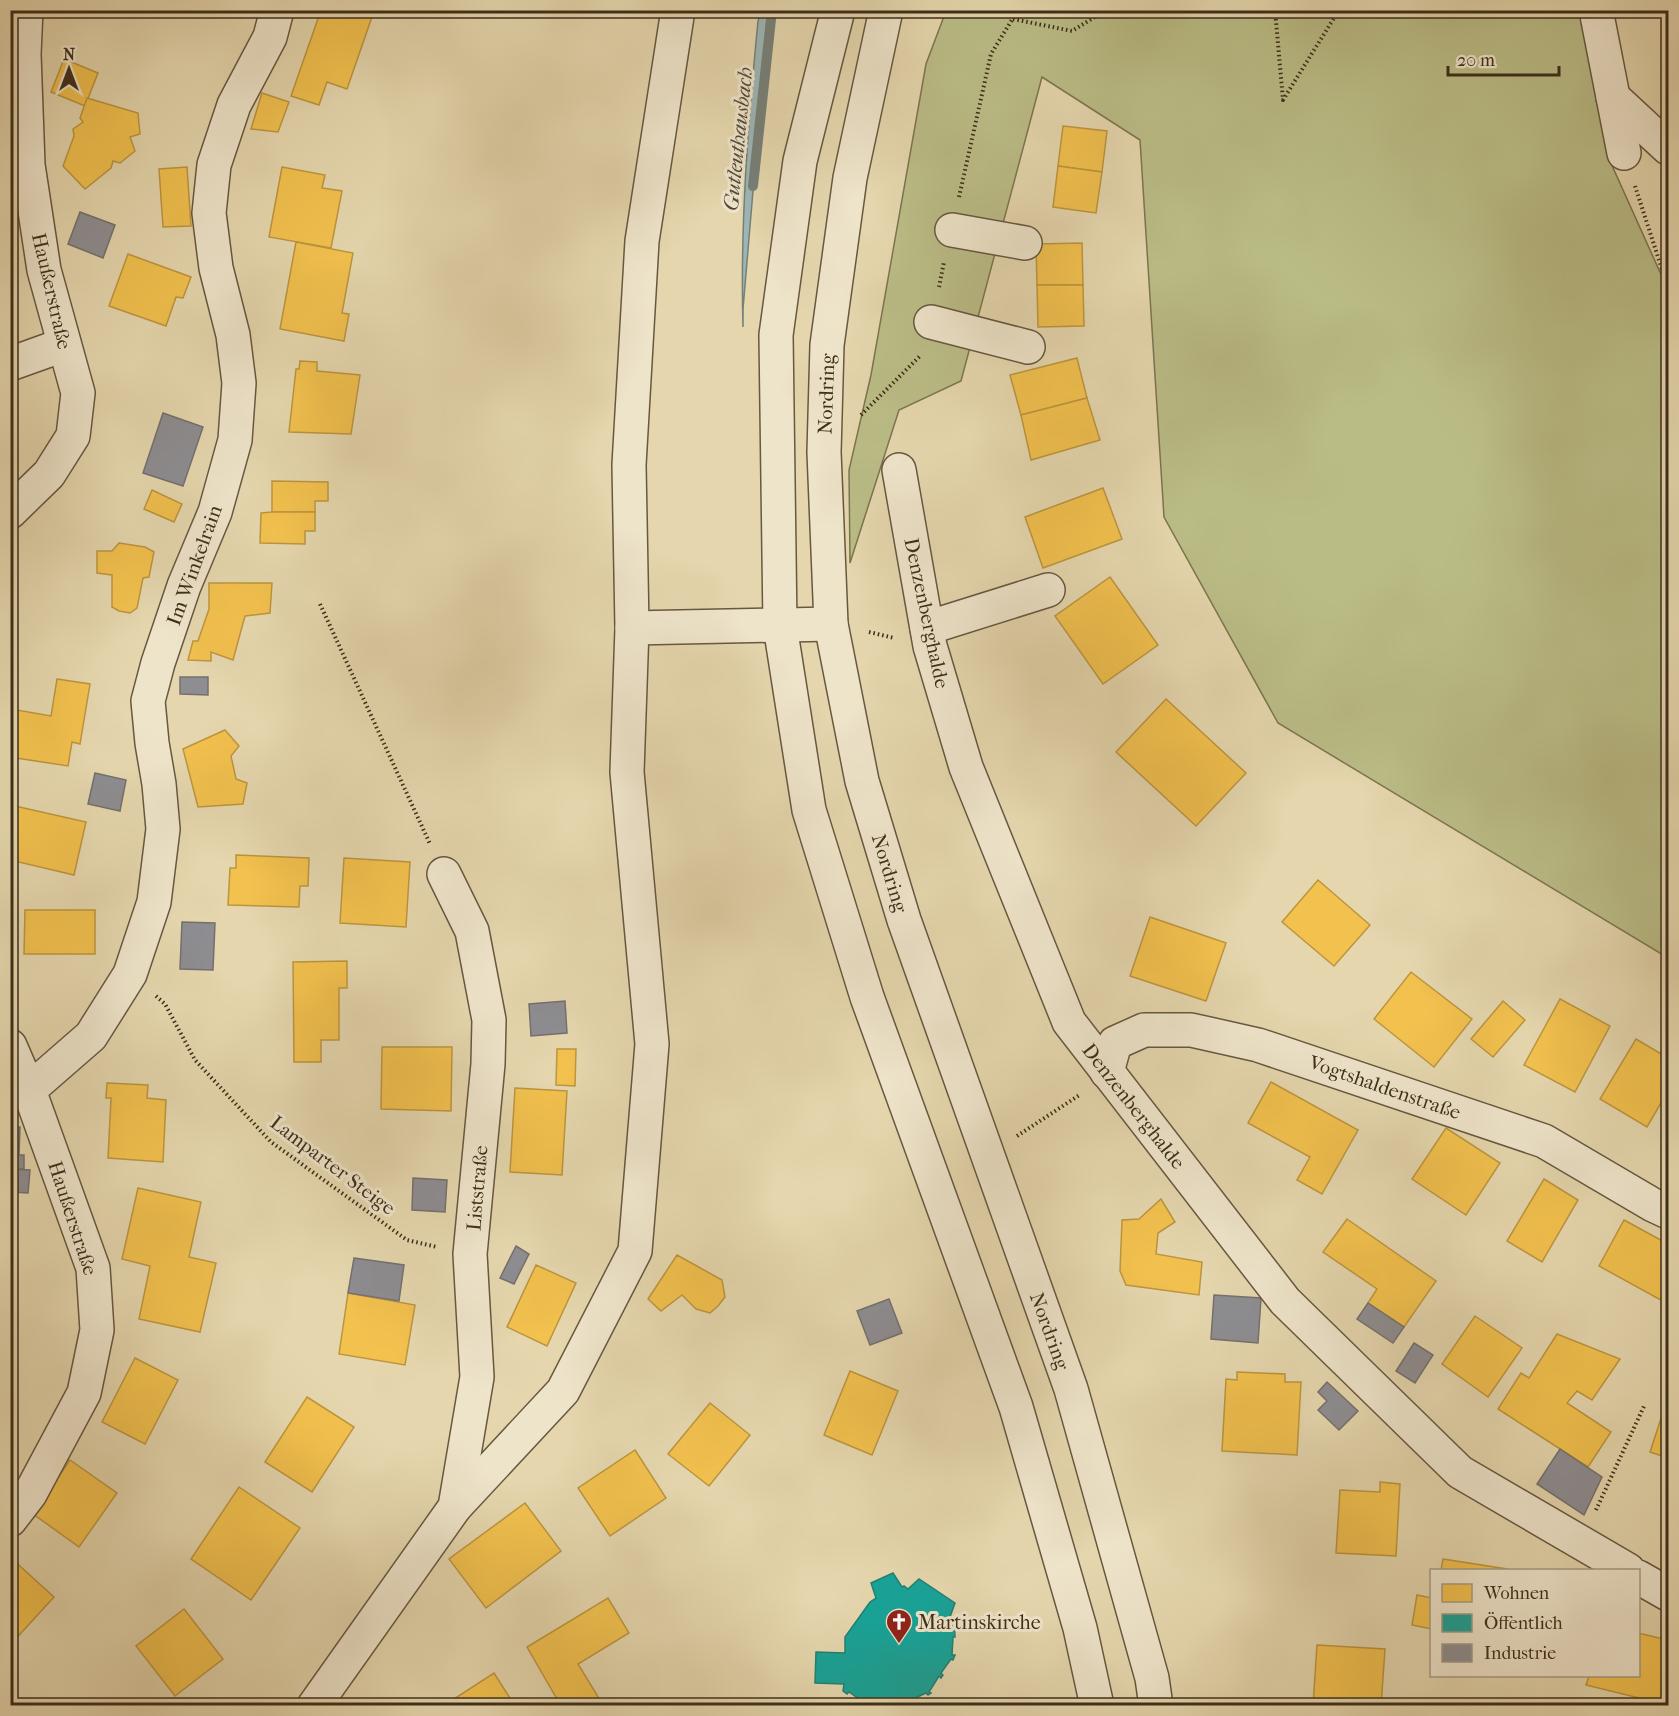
<svg xmlns="http://www.w3.org/2000/svg" width="1679" height="1716" viewBox="0 0 1679 1716" font-family="'IM FELL French Canon',serif">
  <rect width="100%" height="100%" fill="#e5d6ad"/>
  <filter id="stains"><feTurbulence type="fractalNoise" baseFrequency=".00333" numOctaves="4"/><feColorMatrix values="0 0 0 0 .2 0 0 0 0 .09 0 0 0 0 .02 0 0 0 .5 -.17"/></filter>
  <radialGradient id="worn" r=".72"><stop offset=".6" stop-color="#630" stop-opacity="0"/><stop offset="1" stop-color="#630" stop-opacity=".3"/></radialGradient>
  <path fill="#babc86" stroke="#7c7550" stroke-width="1.5" d="M946,11H1584L1610,161L1668,290V958L1278,723L1164,517L1140,140L1042,77L961,381L899,410L850,563L849,470L871,375L926,64Z"/>
  <path fill="#9cb6b6" stroke="#768078" stroke-width="1.5" d="M762,11H771L767,26L743,309V327C740,225 748,124 758,21Z"/>
  <g fill="#f2c14e" stroke="#bc953f" stroke-width="1.5">
    <path d="M321,10H383L381,16L373,14L347,89L327,82L319,105L291,96Z"/>
    <path d="M64,59L98,73L85,106L51,92Z"/>
    <path d="M262,93L289,102L278,132L251,129Z"/>
    <path d="M87,98L138,113L140,134L130,137L135,151L120,163L113,161L111,168L85,189L63,166L74,136L73,129L83,122L80,118Z"/>
    <path d="M1063,126L1107,131L1102,172L1058,166Z"/>
    <path d="M1058,166L1102,172L1096,213L1053,207Z"/>
    <path d="M187,167L191,226L163,227L159,169Z"/>
    <path d="M282,167L325,175L322,188L342,191L331,248L269,237Z"/>
    <path d="M296,242L353,253L342,313L349,314L344,341L280,329Z"/>
    <path d="M1082,243L1083,285H1037L1036,244Z"/>
    <path d="M128,254L191,277L183,298L176,297L166,326L109,306Z"/>
    <path d="M1037,285H1083L1084,326L1038,327Z"/>
    <path d="M1077,358L1087,398L1021,415L1010,375Z"/>
    <path d="M300,361L317,362V371L360,375L351,434L289,432L296,369H299Z"/>
    <path d="M1087,398L1100,440L1031,460L1021,415Z"/>
    <path d="M272,481L328,482V501H315V512H272Z"/>
    <path d="M1103,488L1122,539L1043,568L1025,517Z"/>
    <path d="M152,490L182,504L174,522L144,509Z"/>
    <path d="M272,512H315V531H305V544L260,543L261,513Z"/>
    <path d="M119,543L145,547L154,552L149,577L143,578L137,608L130,613L119,611L112,607V575L97,573V551H112Z"/>
    <path d="M1110,577L1158,645L1103,684L1055,616Z"/>
    <path d="M209,583H272L270,613L245,616L233,660L211,652V661L188,660L193,641H198L209,609Z"/>
    <path d="M57,679L90,684L80,744L72,742L68,766L10,757L17,710L51,716Z"/>
    <path d="M1166,699L1246,773L1196,826L1116,752Z"/>
    <path d="M225,730L239,746L231,756L236,779L247,783L243,804L198,807L183,749Z"/>
    <path d="M15,806L86,822L74,875L10,860V825Z"/>
    <path d="M236,855L309,858L308,886H300L299,907L228,905L230,868H236Z"/>
    <path d="M344,858L410,862L406,927L340,923Z"/>
    <path d="M1318,880L1370,925L1334,966L1282,922Z"/>
    <path d="M25,910H95V954H24Z"/>
    <path d="M1150,917L1226,943L1206,1001L1130,976Z"/>
    <path d="M347,961V988H339V1040H321V1062H294L293,962Z"/>
    <path d="M1411,972L1472,1019L1434,1067L1374,1019Z"/>
    <path d="M1560,999L1610,1026L1575,1092L1524,1065Z"/>
    <path d="M1503,1001L1525,1020L1493,1057L1471,1039Z"/>
    <path d="M1636,1039L1668,1058V1091L1647,1127L1600,1099Z"/>
    <path d="M382,1047H452L451,1111L381,1109Z"/>
    <path d="M557,1049H576L575,1086L556,1085Z"/>
    <path d="M1271,1082L1358,1130L1322,1194L1297,1180L1310,1157L1248,1123Z"/>
    <path d="M107,1083L148,1085L147,1098L166,1100L163,1162L108,1158L111,1098H106Z"/>
    <path d="M515,1088L567,1091L562,1175L510,1172Z"/>
    <path d="M1446,1128L1500,1163L1466,1215L1412,1179Z"/>
    <path d="M1544,1179L1578,1200L1542,1262L1507,1241Z"/>
    <path d="M138,1188L201,1202L189,1257L216,1263L200,1332L139,1319L150,1266L122,1259Z"/>
    <path d="M1161,1199L1175,1222L1158,1233L1156,1254L1202,1262L1199,1295L1126,1285L1120,1271L1122,1220L1139,1219Z"/>
    <path d="M1347,1219L1436,1281L1404,1327L1368,1303L1377,1289L1323,1252Z"/>
    <path d="M1624,1220L1668,1244V1304L1599,1266Z"/>
    <path d="M677,1255L722,1280L725,1297L718,1306L710,1313L696,1309L682,1295L661,1311L648,1299Z"/>
    <path d="M536,1265L576,1283L547,1346L507,1327Z"/>
    <path d="M348,1293L415,1305L405,1365L339,1354Z"/>
    <path d="M1475,1316L1522,1348L1488,1397L1442,1364Z"/>
    <path d="M1557,1334L1620,1359L1592,1400L1577,1391L1567,1403L1611,1432L1588,1467L1498,1409L1521,1373L1529,1378Z"/>
    <path d="M135,1358L178,1380L145,1444L102,1422Z"/>
    <path d="M850,1371L898,1391L872,1455L824,1435Z"/>
    <path d="M1237,1372L1285,1374V1382H1301L1297,1455L1222,1451L1226,1379L1237,1380Z"/>
    <path d="M307,1397L354,1427L312,1492L265,1462Z"/>
    <path d="M1668,1397V1458L1650,1452Z"/>
    <path d="M710,1403L750,1435L709,1486L668,1454Z"/>
    <path d="M635,1450L666,1498L610,1536L578,1488Z"/>
    <path d="M70,1460L117,1493L79,1547L33,1514Z"/>
    <path d="M1380,1482L1400,1484L1396,1556L1336,1553L1340,1490L1380,1492Z"/>
    <path d="M239,1487L300,1528L251,1600L191,1559Z"/>
    <path d="M525,1503L561,1551L486,1608L449,1559Z"/>
    <path d="M10,1557L54,1597L10,1645Z"/>
    <path d="M1443,1559L1507,1569V1570H1441Z"/>
    <path d="M1417,1595L1432,1598V1629L1412,1625Z"/>
    <path d="M608,1598L629,1633L578,1664L600,1700L591,1706H561L527,1647Z"/>
    <path d="M184,1609L223,1659L175,1696L136,1646Z"/>
    <path d="M1638,1633L1668,1640V1705L1586,1685L1589,1676H1638Z"/>
    <path d="M1317,1645L1385,1649L1381,1706H1313Z"/>
    <path d="M494,1673L515,1706H443Z"/>
  </g>
  <path fill="#17a398" stroke="#228072" stroke-width="1.5" d="M893,1573L902,1587L904,1586L908,1589L919,1579L955,1603L950,1617L954,1619L955,1637H953L952,1655H955L953,1660L951,1659L941,1673L943,1675L941,1678L939,1676L929,1692L931,1693L928,1695L926,1693L909,1701L911,1703L900,1706H869L849,1692L847,1694L843,1691L844,1684L815,1683L816,1652L845,1653V1637L870,1602L876,1598L871,1583Z"/>
  <g fill="#8d8d92" stroke="#75706e" stroke-width="1.5">
    <path d="M80,212L115,225L103,258L68,244Z"/>
    <path d="M163,413L203,427L183,486L143,473Z"/>
    <path d="M180,677H208V695L180,694Z"/>
    <path d="M95,773L126,780L120,811L88,804Z"/>
    <path d="M182,922L215,923L213,970L180,969Z"/>
    <path d="M565,1001L567,1033L531,1036L529,1004Z"/>
    <path d="M10,1127H20L19,1155H24V1169H10Z"/>
    <path d="M10,1169L30,1170L28,1193L10,1192Z"/>
    <path d="M413,1178L447,1180L445,1212L412,1210Z"/>
    <path d="M516,1246L529,1254L514,1284L500,1278Z"/>
    <path d="M354,1258L404,1265L399,1301L348,1293Z"/>
    <path d="M1214,1295L1261,1298L1258,1343L1211,1339Z"/>
    <path d="M889,1299L902,1333L870,1345L857,1311Z"/>
    <path d="M1368,1303L1404,1327L1393,1343L1357,1319Z"/>
    <path d="M1414,1343L1433,1355L1415,1383L1396,1371Z"/>
    <path d="M1327,1382L1358,1411L1339,1430L1318,1410L1327,1401L1318,1392Z"/>
    <path d="M1560,1449L1602,1477L1584,1515L1537,1484Z"/>
  </g>
  <g fill="none" stroke-linecap="round" stroke-linejoin="round">
    <path stroke="#768078" stroke-width="10" d="M753,186L772,10"/>
    <defs>
      <g id="minor">
        <path d="M838,10L800,161L776,335L780,626L809,810L867,997L1016,1407L1080,1628L1097,1706"/>
        <path d="M886,10L850,178L827,345L824,452L831,624L862,781L904,920L1071,1389L1152,1678L1156,1706"/>
        <path d="M1596,10L1624,153"/>
        <path d="M1613,97L1668,148"/>
        <path d="M952,230L1025,243"/>
        <path d="M931,322L1028,347"/>
        <path d="M10,364L63,345"/>
        <path d="M899,470L930,646L966,767L1069,1022L1285,1301L1460,1472L1628,1570"/>
        <path d="M10,512L49,474L73,436L78,393L44,270L28,165L24,54L26,10"/>
        <path d="M632,628L831,624"/>
        <path d="M927,628L1048,590"/>
        <path d="M10,1046L29,1090L93,1268L97,1330L84,1393L30,1494L10,1520"/>
        <path d="M1107,1072L1115,1043L1144,1030H1191L1258,1045L1544,1141L1653,1205L1668,1212"/>
        <path d="M29,1090L91,1036L130,974L154,902L163,829L159,784L152,743L148,701L158,663L184,586L215,512L235,440L239,383L233,335L216,268L209,213L214,165L234,105L270,37L277,10"/>
        <path d="M455,1507L563,1391L635,1251L652,1044L627,772L632,628L629,465L642,241L678,10"/>
        <path d="M1638,1577L1668,1594"/>
        <path d="M314,1706L455,1507L477,1377L470,1254L488,1064L489,1020L472,931L444,874"/>
      </g>
    </defs>
    <use href="#minor" stroke="#675840" stroke-width="36"/>
    <g stroke="#3d2e1b" stroke-width="4" stroke-dasharray="1.5 3" stroke-linecap="butt">
      <path d="M1275,10L1283,100L1339,10"/>
      <path d="M1013,19L1072,31L1106,10"/>
      <path d="M1635,186L1668,288"/>
      <path d="M959,197L991,54L1018,10"/>
      <path d="M939,287L944,262"/>
      <path d="M861,415L921,355"/>
      <path d="M320,604L430,844"/>
      <path d="M869,632L894,638"/>
      <path d="M156,996L165,1004L195,1060L271,1142L407,1240L437,1247"/>
      <path d="M1017,1136L1081,1094"/>
      <path d="M1596,1510L1645,1404"/>
    </g>
    <use href="#minor" stroke="#eee4ca" stroke-width="33"/>
  </g>
  <defs>
    <symbol id="church-pin" viewBox="-11 -11 22 30"><path d="M0 17L-7.5 6A9.5 9.5 0 1 1 7.5 6Z" fill="#8f2418" stroke="#eee4ca"/><path d="M-1.2-6h2.4v3.5h3.3v2.4h-3.3V6h-2.4V-.1h-3.3v-2.4h3.3Z" fill="#fff"/></symbol>
  </defs>
  <g fill-rule="evenodd">
    <use href="#church-pin" x="884" y="1607" width="30" height="40"/>
  </g>
  <g text-anchor="middle" stroke-width="6" stroke-linejoin="round" paint-order="stroke">
    <g font-size="20" fill="#3d2e1b" stroke="#eee4ca">
      <text transform="translate(52 291) rotate(77)" y="7">Haußerstraße</text>
      <text transform="translate(826 394) rotate(-88)" y="7">Nordring</text>
      <text transform="translate(194 565) rotate(-70)" y="7">Im Winkelrain</text>
      <text transform="translate(927 613) rotate(78)" y="7">Denzenberghalde</text>
      <text transform="translate(890 873) rotate(73)" y="7">Nordring</text>
      <text transform="translate(1385 1087) rotate(19)" y="7">Vogtshaldenstraße</text>
      <text transform="translate(1134 1106) rotate(52)" y="7">Denzenberghalde</text>
      <text transform="translate(333 1165) rotate(37)" y="7">Lamparter Steige</text>
      <text transform="translate(477 1188) rotate(-85)" y="7">Liststraße</text>
      <text transform="translate(73 1218) rotate(72)" y="7">Haußerstraße</text>
      <text transform="translate(1050 1331) rotate(70)" y="7">Nordring</text>
    </g>
    <g font-size="20" fill="#3d2e1b" stroke="#eee4ca" text-anchor="start">
      <text x="918" y="1629">Martinskirche</text>
    </g>
    <g font-size="21" font-style="italic" fill="#50493a" stroke="#eee4ca">
      <text transform="translate(738 139) rotate(-84)" y="7">Gutleuthausbach</text>
    </g>
  </g>
  <rect width="1679" height="1716" fill="none" stroke="#e5d6ad" stroke-width="36"/>
  <rect x="12" y="12" width="1655" height="1692" fill="none" stroke="#3d2e1b" stroke-width="3"/>
  <rect x="18" y="18" width="1643" height="1680" fill="none" stroke="#3d2e1b" stroke-width="1.5"/>
  <rect x="1430" y="1569" width="210" height="108" fill="#eee4ca" stroke="#a79b84" stroke-width="1.5"/>
  <rect x="1442" y="1584" width="30" height="18" fill="#f2c14e" stroke="#a79b84" stroke-width="1.5"/>
  <text x="1484" y="1599" font-size="18" fill="#3d2e1b">Wohnen</text>
  <rect x="1442" y="1614" width="30" height="18" fill="#17a398" stroke="#a79b84" stroke-width="1.5"/>
  <text x="1484" y="1629" font-size="18" fill="#3d2e1b">Öffentlich</text>
  <rect x="1442" y="1644" width="30" height="18" fill="#8d8d92" stroke="#a79b84" stroke-width="1.5"/>
  <text x="1484" y="1659" font-size="18" fill="#3d2e1b">Industrie</text>
  <g transform="translate(69 69)" stroke="#eee4ca" stroke-width="4.5" paint-order="stroke">
  <path d="M0-4.5L10 22L0 15L-10 22Z" fill="#3d2e1b"/>
  <text y="-9" font-size="16" font-weight="bold" text-anchor="middle" fill="#3d2e1b">N</text>
  </g>
  <path d="M1448 66v9h111v-9" fill="none" stroke="#3d2e1b" stroke-width="3"/>
  <text x="1457" y="66" font-size="18" fill="#3d2e1b" stroke="#eee4ca" stroke-width="4.5" paint-order="stroke">20 m</text>
  <rect width="100%" height="100%" filter="url(#stains)"/>
  <rect width="100%" height="100%" fill="url(#worn)"/>
</svg>
